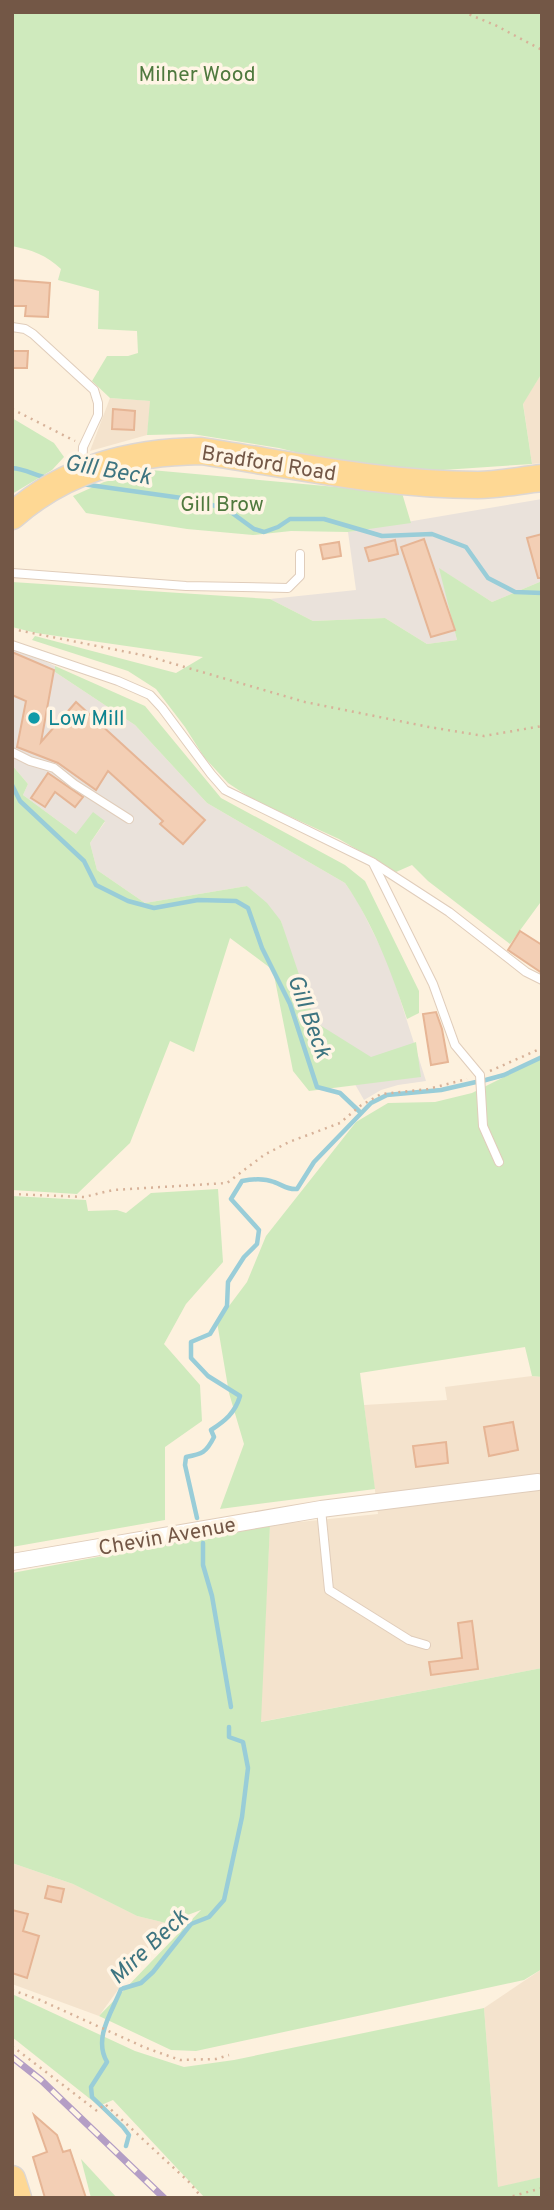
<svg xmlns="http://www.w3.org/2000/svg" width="554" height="2210" viewBox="0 0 554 2210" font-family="Overpass,sans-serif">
  <rect width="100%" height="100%" fill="#fdf1de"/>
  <g fill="#f4e3cd">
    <path d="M542,373V463L532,464L523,403Z"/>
    <path d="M110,398L151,401L147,435L90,451Z"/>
    <path d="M532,1376L542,1377V1668L260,1722L270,1525L378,1514L364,1405L447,1400L445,1387Z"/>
    <path d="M12,1863L73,1884L137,1916L166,1923L99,2016L12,1984Z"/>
    <path d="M542,1969V2177L498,2188L484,2008Z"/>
  </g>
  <g fill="#eae2db">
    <path d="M542,499V581L492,602L440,569L457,640L427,644L385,618L313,621L270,599L356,590L348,532Z"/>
    <path d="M12,646L55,666V672L135,725L207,803L345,883L358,902L389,964L426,1081L398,1085L381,1090L364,1100L348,1072L318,1049L281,921L247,886L145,903L97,870L90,843L105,822L76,834L23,795L28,784L12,765Z"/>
  </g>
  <g fill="#cfeabd">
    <path d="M12,12H542V373L523,404L532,464L383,474L279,448L192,434L147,435L150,401L110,398L92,381L107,356H128L138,353L137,331L98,329L99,291L58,280L61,269C46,255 32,250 12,246Z"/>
    <path d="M12,418L54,443L64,457L52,470L12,494Z"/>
    <path d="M151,470L402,493L411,523L348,532L291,531L253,535L187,529L86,513L73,496L104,482Z"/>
    <path d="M439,568L492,602L542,581V904L540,903L510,944L428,881L412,865L396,872L339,839L252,799L228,783L204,757L185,727L156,689L128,671L32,640L35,636L176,673L203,657L36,633L12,627V582L270,599L313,621L385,618L427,644L457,640Z"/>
    <path d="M55,666L145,706L221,798L345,865L365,881L419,991V1013L407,1019C391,971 374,925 345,883L207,803L135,725L55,672Z"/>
    <path d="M12,765L28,784L23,795L76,834L93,812L105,821L90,843L97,870L145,903L247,886L267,903L281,921L315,1022L371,1057L416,1042L421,1077L309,1091L293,1071L273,970L230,938L194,1052L170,1041L130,1143L77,1194L12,1190Z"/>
    <path d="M542,1058V1377L532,1376L525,1347L360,1373L375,1489L220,1509L244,1444L229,1393L217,1322L247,1282L266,1236L356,1122L388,1103L435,1102L472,1093Z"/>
    <path d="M218,1189L223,1262L186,1304L164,1344L200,1385L202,1421L165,1447V1520L12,1547V1196L86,1200L88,1211L117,1210L126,1213L151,1193Z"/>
    <path d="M270,1525L261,1722L542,1668V1969L524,1980L196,2051L171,2050L99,2016L201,1910L166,1923L137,1916L73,1884L12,1863V1573Z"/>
    <path d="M12,1994L135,2051L184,2067L234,2060L484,2008L498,2187L542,2177V2198H205L113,2100L99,2106L12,2037Z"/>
    <path d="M81,2159L117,2198H91Z"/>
  </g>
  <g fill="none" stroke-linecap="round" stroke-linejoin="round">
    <g stroke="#99cdd8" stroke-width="4.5">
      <path d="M12,468C26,469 36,476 49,478"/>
      <path d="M82,484L196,500L228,510L254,529L264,532L278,527L290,519H324L382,536L432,534L466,547L488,578L515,592L542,593"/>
      <path d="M12,785L20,801L84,861L96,885L128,901L154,908L198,900L236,901L248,908L262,948L290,1004L317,1087L340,1093L360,1112"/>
      <path d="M482,1081L504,1075L542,1057"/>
      <path d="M197,1518L185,1465L186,1457C202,1454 206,1453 214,1437L211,1430C225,1421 235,1413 240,1396L208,1376L191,1358V1342L210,1334L227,1306L228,1282L244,1257L257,1244L259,1230L231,1199L242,1181C252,1179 264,1178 274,1182C283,1185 287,1190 297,1189L314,1162L371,1103L387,1095L441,1090L476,1082"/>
      <path d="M203,1543V1565L212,1596L231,1707"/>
      <path d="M126,2146L129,2135L123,2127L92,2097L91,2087L107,2062C93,2038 112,2012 121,1989L141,1983L153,1972L191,1924L209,1917L224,1900L242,1817L248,1768L243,1742L229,1737V1727"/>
    </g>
  </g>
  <g fill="#f3cfb5" stroke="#e6b595" stroke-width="2">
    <path d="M12,280L50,283L48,317L25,316L26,306H12Z"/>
    <path d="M12,351H28L27,368H12Z"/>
    <path d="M113,409L135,411L134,430L112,429Z"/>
    <path d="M542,534V578H538L527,538Z"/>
    <path d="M424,539L455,630L431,637L401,547Z"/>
    <path d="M395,540L398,554L369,561L365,548Z"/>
    <path d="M339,542L341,556L323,559L320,545Z"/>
    <path d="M12,652L54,670L41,742L76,702L205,820L183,844L160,824L163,821L108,771L96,790L58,763L17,747L26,701L12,695Z"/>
    <path d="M48,773L83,797L75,807L55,792L45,807L31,798Z"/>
    <path d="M520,931L542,945V973L508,950Z"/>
    <path d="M436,1012L442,1029L448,1062L431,1065L423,1014Z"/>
    <path d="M513,1422L518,1450L489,1456L484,1427Z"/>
    <path d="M446,1442L448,1463L416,1467L413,1446Z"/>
    <path d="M472,1621L478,1669L431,1675L429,1662L462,1658L458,1623Z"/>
    <path d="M48,1886L64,1889L61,1902L45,1898Z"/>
    <path d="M12,1910L28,1914L23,1931L39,1936L27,1978L12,1973Z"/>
    <path d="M34,2115L57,2135L63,2152L70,2150L86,2198H45L33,2157L47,2152Z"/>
  </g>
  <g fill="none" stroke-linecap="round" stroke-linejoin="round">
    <defs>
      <g id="lane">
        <path d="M12,327L25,329L33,334L94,390L98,403V415L83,447L82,468"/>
        <path d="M12,573L186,586L288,588L300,576V554"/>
        <path d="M12,645L118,681L150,695L162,708L211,774L225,790L372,862L449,912L526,972L542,980"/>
        <path d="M12,752L30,761L54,768L74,784L129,819"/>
        <path d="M373,863L433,984L455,1045L480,1075L483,1126L499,1162"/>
        <path d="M321,1509L329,1590L409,1640L426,1645"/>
      </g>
      <path id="street" d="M12,1562L321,1509L538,1482"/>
      <g id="primary">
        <path d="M12,516C66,468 131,452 201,451C293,465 385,485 478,485C499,485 521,480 542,478"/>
        <path d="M12,2179L18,2198"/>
      </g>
    </defs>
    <use href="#lane" stroke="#e0cdbb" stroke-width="10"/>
    <use href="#street" stroke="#e0cdbb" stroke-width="18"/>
    <use href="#primary" stroke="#ddd7d3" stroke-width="29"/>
    <g stroke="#d7b299" stroke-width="2.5" stroke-dasharray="2 5" stroke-linecap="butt">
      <path d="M463,12L495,25L542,50"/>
      <path d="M12,409L75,441"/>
      <path d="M12,629L147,656L305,702L429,727L484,736L542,726"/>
      <path d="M490,1071L542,1048"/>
      <path d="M12,1194L84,1197L113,1190L227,1183L264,1155L289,1142L340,1123L360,1106L381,1094L428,1089L467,1079"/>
      <path d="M12,1990L40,2000L146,2048L180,2060L216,2059L229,2055"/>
      <path d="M12,2046L97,2111L105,2104L190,2183L202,2198"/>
      <path d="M506,2198L542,2188"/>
    </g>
    <use href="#lane" stroke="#fff" stroke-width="8"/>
    <use href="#street" stroke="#fff" stroke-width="16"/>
    <use href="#primary" stroke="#fed894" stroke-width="26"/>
    <defs>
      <path id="rail" d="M12,2057L41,2080L164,2198"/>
    </defs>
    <use href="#rail" stroke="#b49ec5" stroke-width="7"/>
    <use href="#rail" stroke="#fff5e5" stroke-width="4.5" stroke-dasharray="13" stroke-linecap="butt"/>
  </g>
  <circle fill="#0f9aa8" stroke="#fff5e5" stroke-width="2.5" cx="34" cy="718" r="7"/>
  <g text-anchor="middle" stroke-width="7" stroke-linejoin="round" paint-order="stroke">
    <g font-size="21" fill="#4f793e" stroke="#fff5e5">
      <text x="197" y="81">Milner Wood</text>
      <text x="222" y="511">Gill Brow</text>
    </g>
    <g font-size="21" fill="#735746" stroke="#fff5e5">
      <text transform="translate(269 463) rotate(9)" y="7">Bradford Road</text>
      <text transform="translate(167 1536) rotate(-10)" y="7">Chevin Avenue</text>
    </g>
    <g font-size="21" fill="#0d838f" stroke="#fff5e5" text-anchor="start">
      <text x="48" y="725">Low Mill</text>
    </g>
    <g font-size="23" font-style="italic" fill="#3d7480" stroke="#fff5e5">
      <text transform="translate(108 469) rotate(10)" y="8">Gill Beck</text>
      <text transform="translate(310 1016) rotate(70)" y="8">Gill Beck</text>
      <text transform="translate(148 1946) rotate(-43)" y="8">Mire Beck</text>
    </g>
  </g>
  <rect width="554" height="2210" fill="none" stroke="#735746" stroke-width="28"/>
</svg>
